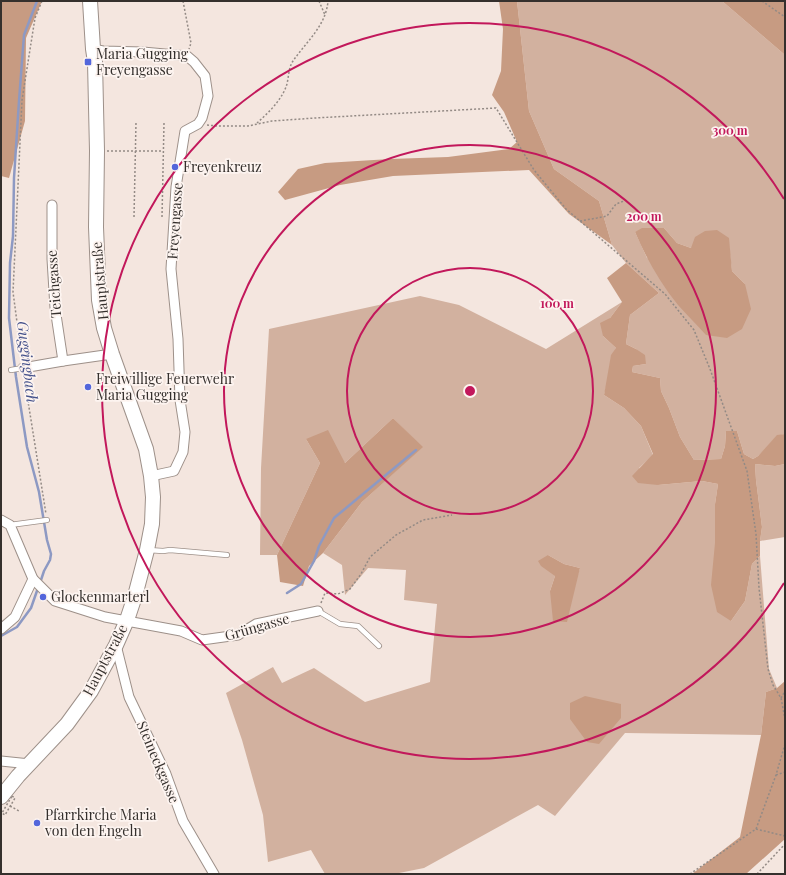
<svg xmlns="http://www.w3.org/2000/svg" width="786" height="875" viewBox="0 0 786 875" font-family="'Playfair Display',serif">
  <rect width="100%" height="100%" fill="#f4e6df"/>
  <g fill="#d2b19f" fill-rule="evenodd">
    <path d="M517,1H722L785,55V434L777,436L758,456L753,459L744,454L737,431H726L725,446L721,459L694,460L680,437L669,408L661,391L660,378L632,372L633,366L646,364L636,349L626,344L630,315L659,293L626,263L612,245L599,201L554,169L529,111ZM664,228L677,243L691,248L728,238L732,271L745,284L647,258L635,232Z"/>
    <path d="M420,296L459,305L546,349L622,302L610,318L603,336L616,348L604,395L624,408L641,426L653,455L639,468L658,485L702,481L718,484L715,504V543L731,621L745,601L752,564L760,556L769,669L777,688L766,692L761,735L625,733L555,816L538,805L424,868L394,874H325L311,850L268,862L263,815L242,740L226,693L273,667L282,683L314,668L365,702L430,682L437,604L404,600L406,570L368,568L345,595L342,565L323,553L362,502L422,447L393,418L345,463L306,439L320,463L277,555H260L261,468L269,329ZM548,555L564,564L580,568L576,580L550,591L555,576Z"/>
    <path d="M755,464L775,466L785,464V537L760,541L762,527L756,480Z"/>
  </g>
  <g fill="#c79b82">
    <path d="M1,1H42L26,38L25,121L9,178L1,176Z"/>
    <path d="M499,1H517L529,111L554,169L599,201L612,245L569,214L529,170L393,176L340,185L285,200L278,192L298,169L325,163L390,159L448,157L509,149L517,142L504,112L492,95L501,71L503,29Z"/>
    <path d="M722,1H785V55Z"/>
    <path d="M642,228H664L677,243L691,248L695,237L705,231L717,230L729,238L732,271L745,284L751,309L742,329L727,338L706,335C697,325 687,315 678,305C660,283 646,258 635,232Z"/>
    <path d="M626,263L659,293L630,315L626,344L636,349L645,355L646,364L633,366L632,372L660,378L661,391L669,408L680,437L694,460L721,459L725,446L726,431H737L744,454L753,459L758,456L777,435L785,434V464L775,466L755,464L756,480L762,527L760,541V556L752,564L745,601L731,621L717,612L711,585L715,543V504L718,484L702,481L658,485L638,483L632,476L653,454L641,426L624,408L604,395L611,355L616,348L603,336L600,323L610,318L622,302L607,278Z"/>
    <path d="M393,418L423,447L362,502L323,553L309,566L303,586L280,582L277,555L320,463L306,439L328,430L345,463Z"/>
    <path d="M548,555L564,564L580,568L567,622L553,621L550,591L555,576L541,566L538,561Z"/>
    <path d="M785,681V839L746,874H692L740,837L761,735L766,692L777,688Z"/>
    <path d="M585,696L621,704V718L599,744L587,742L570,719V703Z"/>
  </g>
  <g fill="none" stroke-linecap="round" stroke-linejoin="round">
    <g stroke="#8d99c3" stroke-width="2.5">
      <path d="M37,1L24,35L19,101L14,178L13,236L10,263L9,318L16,377L27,447L39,492L47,540L51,554L50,560L44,571L40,583"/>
      <path d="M287,593L301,584L314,561L319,546L334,518L416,450"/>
      <path d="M1,636L17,627L31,608L38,588"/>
    </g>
    <defs>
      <g id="lane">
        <path d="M11,370L23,368"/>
        <path d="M10,525L47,520"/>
        <path d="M148,550L163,551L170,550L227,555"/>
        <path d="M318,611L340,624L358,626L379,646"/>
      </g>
      <g id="street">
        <path d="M93,49L103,51L143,52L187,56L194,62L205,76L208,96L202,118L198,124L185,131L176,187L171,269L178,339L180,400L185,432L183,452L174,471L151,476"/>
        <path d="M52,205V259L55,308L63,361"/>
        <path d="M23,368L63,361L112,354"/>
        <path d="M1,520L10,525L33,579L55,601L105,617L181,631L202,640L238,635L256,624L318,611"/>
        <path d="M1,629L15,617L33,579"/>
        <path d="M116,645L129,697L166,774L183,821L214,874"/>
        <path d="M1,761L30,764"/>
      </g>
      <path id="primary" d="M1,797L18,776L67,724L91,691L116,645L127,620L135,596L147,550L152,524L153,497L151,476L146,449L112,354L104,328L99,300L96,227L97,151L95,62L93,49L90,1"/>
    </defs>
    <use href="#lane" stroke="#9d9089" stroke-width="6"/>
    <use href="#street" stroke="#9d9089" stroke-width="11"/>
    <use href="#primary" stroke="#9d9089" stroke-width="16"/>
    <g stroke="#938a85" stroke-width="1.5" stroke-dasharray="2 2" stroke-linecap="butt">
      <path d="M183,1L191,43L189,49"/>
      <path d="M319,1L325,15"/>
      <path d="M762,1L785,17"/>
      <path d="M257,123C268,113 280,102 286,87C289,79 288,68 293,61C306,42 326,26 328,1"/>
      <path d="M207,125L217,126H248L272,121L315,118L496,108L534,170L566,209L665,294L694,330L710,369L747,471L756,534L759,588L768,669L773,685L781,698L785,719"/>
      <path d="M107,151H163"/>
      <path d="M134,217L136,122"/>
      <path d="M162,217L164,123"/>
      <path d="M580,221L597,218L607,216L616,204L624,201"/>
      <path d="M22,360L13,292L22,100L35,18L42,1"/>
      <path d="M24,376L46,514"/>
      <path d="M321,603L325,593L338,594L350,589L361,574L370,557L396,535L423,520L452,515"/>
      <path d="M781,698L785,691"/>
      <path d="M776,775L785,772"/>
      <path d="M12,796L15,798L5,815L2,813Z"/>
      <path d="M10,806L19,811"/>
      <path d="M756,829L785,836"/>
      <path d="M690,874L750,833L756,829L776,775L785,744"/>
      <path d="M757,874L785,844"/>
    </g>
    <use href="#lane" stroke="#fff" stroke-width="4.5"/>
    <use href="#street" stroke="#fff" stroke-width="9"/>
    <use href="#primary" stroke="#fff" stroke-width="14"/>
  </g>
  <g fill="none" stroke="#c2185b" stroke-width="2">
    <circle cx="470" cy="391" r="123"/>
    <circle cx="470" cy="391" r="246"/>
    <path d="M784 583A368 368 0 1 1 784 199"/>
  </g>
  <g fill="#5366db" stroke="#fdf4f0" stroke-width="1.5">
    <rect x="84" y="58" width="8" height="8" rx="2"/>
    <circle cx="175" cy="167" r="4"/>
    <circle cx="88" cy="387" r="4"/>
    <circle cx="43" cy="597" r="4"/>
    <circle cx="37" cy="823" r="4"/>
  </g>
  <g text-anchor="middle" stroke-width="3.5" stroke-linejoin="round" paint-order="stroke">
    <g font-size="14" fill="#35302d" stroke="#fdf4f0" text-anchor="start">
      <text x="96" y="59">Maria Gugging<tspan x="96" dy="16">Freyengasse</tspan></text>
      <text x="183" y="172">Freyenkreuz</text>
      <text x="96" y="384">Freiwillige Feuerwehr<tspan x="96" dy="16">Maria Gugging</tspan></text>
      <text x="51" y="602">Glockenmarterl</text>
      <text x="45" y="820">Pfarrkirche Maria<tspan x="45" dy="16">von den Engeln</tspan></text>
    </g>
    <g font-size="14" fill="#35302d" stroke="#fdf4f0">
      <text transform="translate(175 221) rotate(-86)" y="5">Freyengasse</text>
      <text transform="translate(100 281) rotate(-95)" y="5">Hauptstraße</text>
      <text transform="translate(54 284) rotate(-94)" y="5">Teichgasse</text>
      <text transform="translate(257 627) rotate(-16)" y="5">Grüngasse</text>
      <text transform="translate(105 660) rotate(-62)" y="5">Hauptstraße</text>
      <text transform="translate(158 762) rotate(67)" y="5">Steineckgasse</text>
    </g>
    <g font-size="15" font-style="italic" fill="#46538c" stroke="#fdf4f0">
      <text transform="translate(27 362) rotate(83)" y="5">Guggingbach</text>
    </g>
  </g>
  <circle cx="470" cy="391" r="6" fill="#c2185b" stroke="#fdf4f0" stroke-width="2"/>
  <g font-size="12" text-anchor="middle" font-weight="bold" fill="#c2185b" stroke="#fdf4f0" stroke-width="3.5" stroke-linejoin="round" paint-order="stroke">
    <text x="730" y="135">300 m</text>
    <text x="644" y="221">200 m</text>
    <text x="557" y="308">100 m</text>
  </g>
  <rect width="786" height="875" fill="none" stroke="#35302d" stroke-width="4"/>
</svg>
